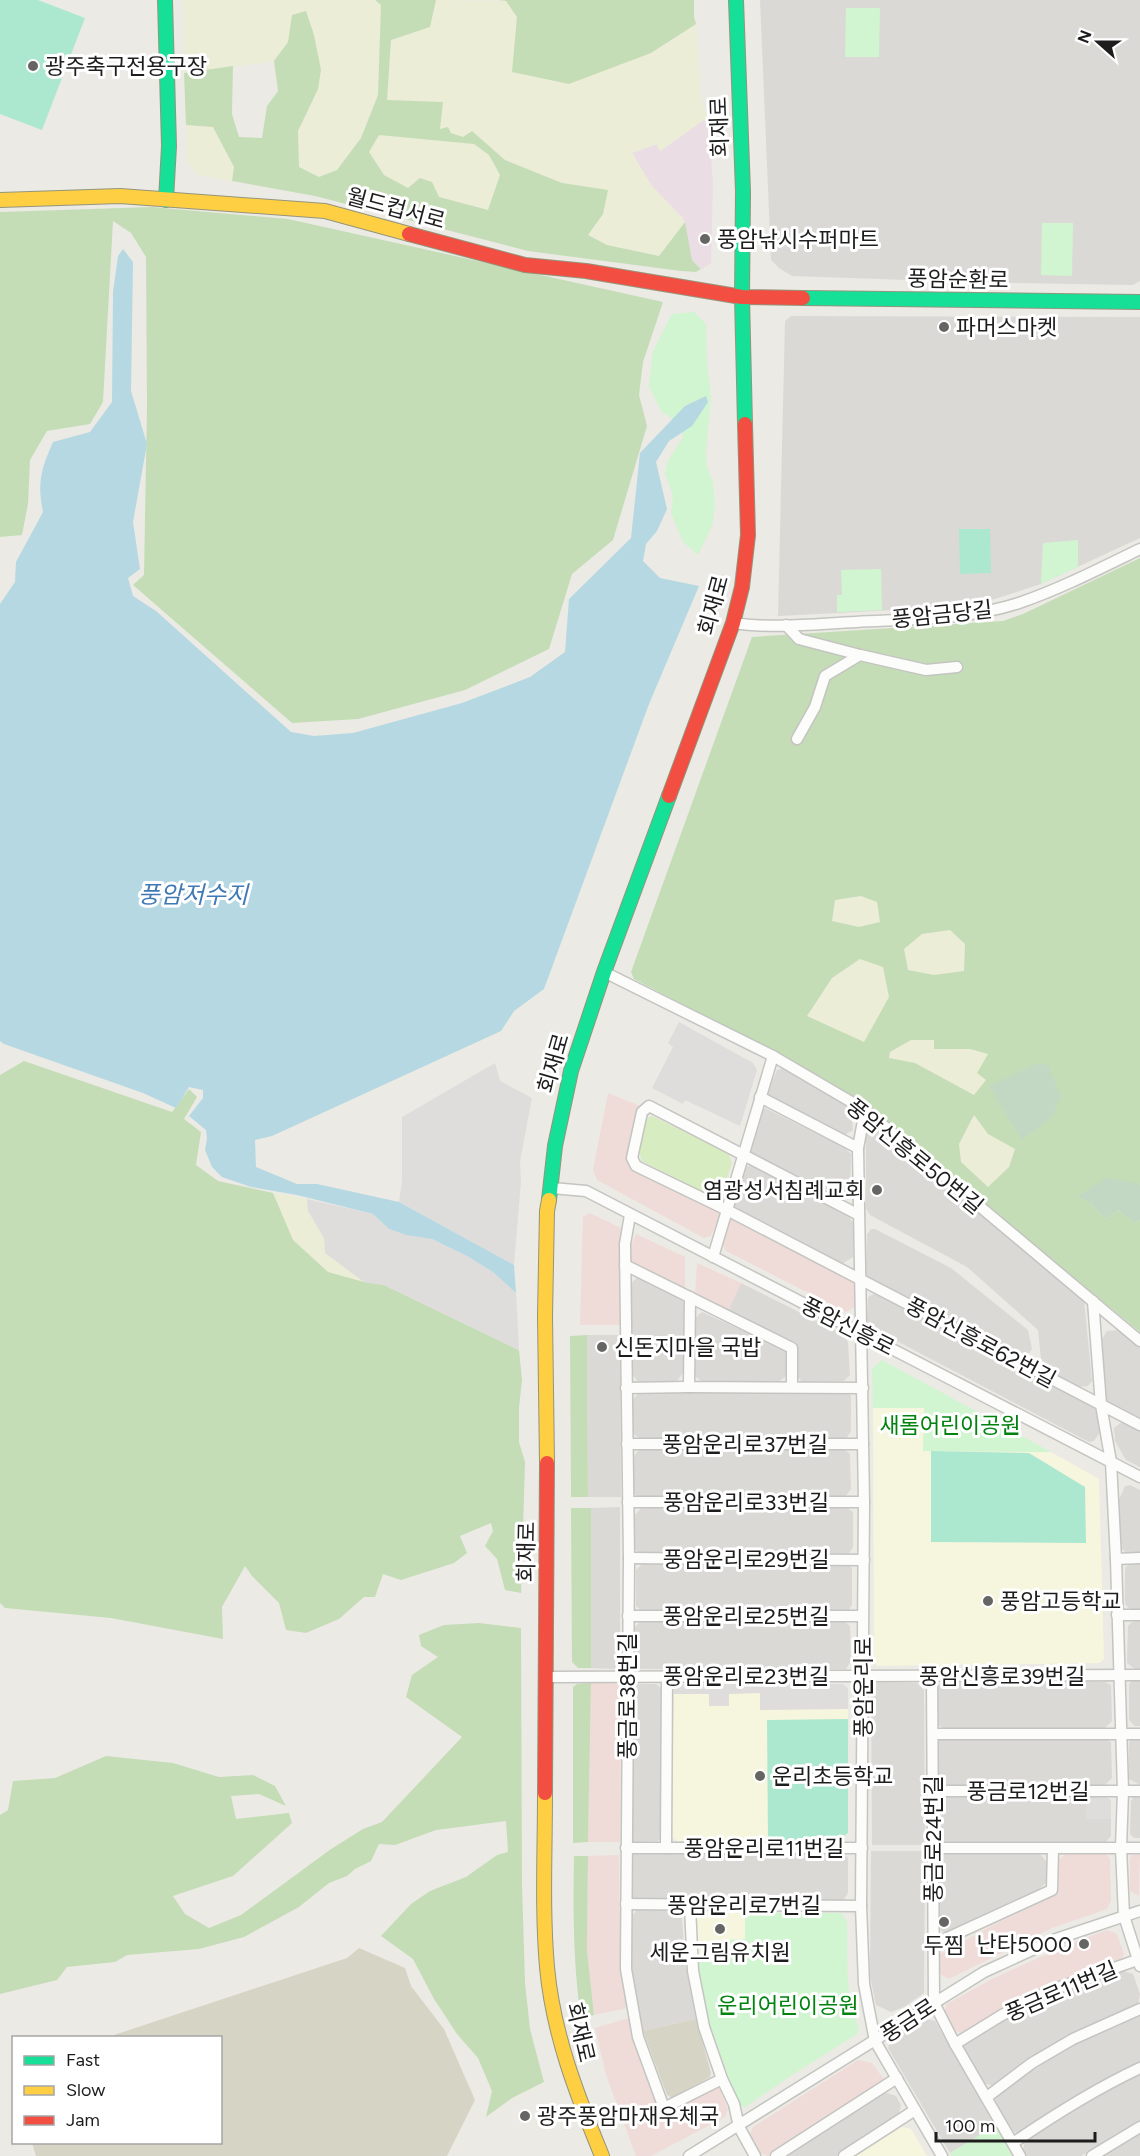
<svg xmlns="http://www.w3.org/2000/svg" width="1140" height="2156" viewBox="0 0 1140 2156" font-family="Figtree,'Noto Sans KR',sans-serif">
  <rect width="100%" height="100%" fill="#eceae4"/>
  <g fill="#dbd9d6">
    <path d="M760,0H1140V281L1133,285L966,282L792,276L779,268L771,260Z"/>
    <path d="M791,316L1140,317V538L1041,584L995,599L954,607L778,616L785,321Z"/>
    <path d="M783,1068L851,1108L853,1130L843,1136L766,1097L777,1070Z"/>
    <path d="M765,1108L845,1148L851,1154L850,1194L843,1198L751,1153L749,1146L760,1110Z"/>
    <path d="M877,1129L1084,1300L1092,1381L1088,1386L1076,1387L1042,1370L1038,1330L967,1267L870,1215L866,1209V1134Z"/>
    <path d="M752,1165L848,1214L853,1223V1257L842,1264L734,1209L731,1201L744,1168Z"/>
    <path d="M871,1229H875L951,1268L1028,1330L1032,1349L1028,1355L1021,1359L868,1279L866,1273L867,1234Z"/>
    <path d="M638,1277L681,1298L684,1304L683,1373L677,1381L638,1382L632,1374L631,1283Z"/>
    <path d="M741,1283L845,1335L848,1343L850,1375L844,1381L802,1382L798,1377L797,1343L728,1311Z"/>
    <path d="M876,1293L1094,1407L1098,1415L1100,1432L1094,1441L1089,1442L870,1327L867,1321L868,1297Z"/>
    <path d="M702,1312L784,1349L787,1357L786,1376L780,1381H701L695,1376L694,1319Z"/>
    <path d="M1118,1330L1140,1348V1420L1108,1404L1105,1393L1102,1339L1107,1331Z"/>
    <path d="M587,1335H620L621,1497H588Z"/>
    <path d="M845,1391L851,1396V1431L846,1439L639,1438L632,1433L633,1399L640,1392Z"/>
    <path d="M1122,1422L1140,1431V1467L1126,1460L1115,1441L1114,1428Z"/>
    <path d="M844,1449L850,1454L851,1489L845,1497H638L631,1490L632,1458L639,1450Z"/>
    <path d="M1130,1485L1140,1490V1553H1126L1121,1548L1119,1500L1125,1486Z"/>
    <path d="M620,1507V1661L615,1669L591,1668V1508Z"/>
    <path d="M846,1507L853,1512V1547L848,1555L641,1554L633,1548L634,1516L641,1508Z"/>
    <path d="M846,1563L852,1568V1605L848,1611H642L636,1606V1570L642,1564Z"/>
    <path d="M1130,1563H1140V1610H1131L1125,1604V1568Z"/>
    <path d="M844,1621L850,1626L851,1661L846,1669H641L634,1664V1628L640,1622Z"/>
    <path d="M1140,1621V1669H1135L1127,1663L1128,1626L1132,1622Z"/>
    <path d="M1132,1681H1140V1726H1135L1129,1720V1684Z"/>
    <path d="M878,1682L917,1683L924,1690L925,1845H872L871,1688Z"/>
    <path d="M941,1682H1105L1111,1685L1112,1721L1105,1728L944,1729L936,1723L937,1687Z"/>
    <path d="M634,1684H656L662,1689V1837L658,1841L632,1842V1687Z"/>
    <path d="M1104,1738L1111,1742L1112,1778L1105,1785L944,1786L936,1780L937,1743L940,1739Z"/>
    <path d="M1133,1738H1140V1785L1129,1779V1742Z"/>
    <path d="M1104,1796L1111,1800V1836L1105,1843L944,1844L935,1838L936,1801L940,1797Z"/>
    <path d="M871,1851H925L924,1993L904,2007L891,2012L876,2005L870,1976Z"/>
    <path d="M946,1852L1040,1854L1046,1861V1883L1037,1891L951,1932H943L938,1927V1859Z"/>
    <path d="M635,1853H842L848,1858V1893L843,1901H636L629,1895V1860Z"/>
    <path d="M637,1910L675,1911L682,1918L685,1962L696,2019L643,2031L633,1985L629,1919Z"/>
    <path d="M1123,1971L1133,1974L1140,1994L1138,2005L993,2086L984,2083L963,2050L965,2044L1004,2019L1051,1996Z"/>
    <path d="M1140,2014V2063L1111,2076L1069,2100L1020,2133L1014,2132L995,2102L997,2094L1075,2043Z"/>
    <path d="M924,2018L935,2021L995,2126L950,2153L888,2048L892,2037Z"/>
    <path d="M1140,2074V2121L1081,2156H1027L1023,2150L1025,2141L1074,2108L1116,2084Z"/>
    <path d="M884,2092L896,2096L901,2105L898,2117L836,2156H786Z"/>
    <path d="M1140,2133V2156H1102L1136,2134Z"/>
  </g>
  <g fill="#efdcd8">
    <path d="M608,1093L640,1106L627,1158L718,1210L720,1216L711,1236L704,1238L597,1180L593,1170Z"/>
    <path d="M590,1213L621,1228L619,1249L621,1325H580L583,1217Z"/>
    <path d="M730,1218L850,1278L855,1288L854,1307L846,1312L726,1251L720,1240Z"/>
    <path d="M636,1234L685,1257V1289L630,1263V1248Z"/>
    <path d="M697,1263L741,1283L728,1311L695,1294Z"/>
    <path d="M614,1682L621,1688L620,1842H588L591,1683Z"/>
    <path d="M1103,1852L1110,1858L1111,1901L1107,1909L1052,1928L949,1979L940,1974L935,1965L938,1955L997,1923L1059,1894V1860L1066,1853Z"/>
    <path d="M619,1855L620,1948L623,1981L628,2008L594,2015L587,1950L588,1856Z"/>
    <path d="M1132,1855H1140L1139,1896L1130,1891V1858Z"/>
    <path d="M1107,1930L1117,1934L1124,1954L1122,1959L1048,1988L1000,2011L960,2033L953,2030L944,2014L947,2004L990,1980L1062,1947Z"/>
    <path d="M629,2018L644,2068L664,2114L715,2087L719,2088L728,2109L725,2117L651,2156H636L606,2075L595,2028Z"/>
    <path d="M858,2060L872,2063L883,2078L882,2083L768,2156L760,2153L749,2136L753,2127Z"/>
  </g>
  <path fill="#eadde4" d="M708,117L713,184L711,263L702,269L692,260L683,218L651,185L632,153L657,144L660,151Z"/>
  <g fill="#f6f6de">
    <path d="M873,1408H924V1451L1051,1452L1099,1479L1104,1659L1100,1663L877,1666L874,1661Z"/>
    <path d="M678,1684H843L848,1688V1833L837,1841H677L672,1836L674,1688Z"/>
    <path d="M700,1913H745V1960L697,1962L695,1918Z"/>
    <path d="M902,2127L911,2129L927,2156H856Z"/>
  </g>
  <path fill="#dad9d6" d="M1134,1796H1140V1838H1134L1130,1834L1131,1801Z"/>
  <g fill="#d6d5c5">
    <path d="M359,1948L405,1968L411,1986L444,2029L475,2100L447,2156H36L32,2143L220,2142V2038L108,2037L347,1958Z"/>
    <path d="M696,2019L711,2073L710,2077L673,2098L667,2095L643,2031Z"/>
  </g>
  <g fill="#ecedd6">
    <path d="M183,0H375L381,5L378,94L361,138L337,170L319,177L299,167L298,131L318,89L292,15L288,42L274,61L184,73Z"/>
    <path d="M436,0L506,1L517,17L512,72L651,53L696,24L701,102L708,117L660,151L656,144L632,153L651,185L685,222L659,256L607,245L588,235L603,214L607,190L562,183L505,160L472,131L463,137L439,129L443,102L386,100L391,40L430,27Z"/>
    <path d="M186,125L213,127L234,167L232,181L198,175L187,162Z"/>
    <path d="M379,135L474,144L489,155L500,175L488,210L439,197L432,182L420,178L408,188L384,175L369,152Z"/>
    <path d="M861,896L878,902L880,922L859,927L832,921L835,900Z"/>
    <path d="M950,930L965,944L964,971L934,975L909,970L903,949L922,934Z"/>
    <path d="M860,959L883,967L889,997L864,1042L807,1016L832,978Z"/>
    <path d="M911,1040H934L935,1049H970L988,1054L986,1080L974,1095L915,1063L889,1058L890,1052Z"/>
    <path d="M975,1114L988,1134L1015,1149L1009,1167L988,1187L961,1162L959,1144Z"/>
    <path d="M273,1193L307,1199L308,1211L324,1238L325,1253L364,1282L328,1272L293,1240Z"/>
  </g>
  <path fill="#d7ecc0" d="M652,1116L728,1153L732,1163L721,1195L714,1198L642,1161L639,1152L646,1119Z"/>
  <g fill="#c4ddb7" fill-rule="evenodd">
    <path d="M375,0H436L430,27L391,40L387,100L443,102L440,129L448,127L451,133L463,137L472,131L505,160L562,183L608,190L603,214L588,235L607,245L659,256L685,222L692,260L701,269L696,272L681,271L528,251L315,196L232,181L234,167L213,127L186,125L184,73L233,66L232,114L239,137L262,138L267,106L278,91L274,61L288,42L292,15L306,11L314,35L321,70L318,89L298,131L299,167L319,177L337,170L361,138L378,95L381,5ZM379,135L474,144L489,155L500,175L488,210L439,197L432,182L420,178L408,188L384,175L369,152Z"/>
    <path d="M499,0H694V17L696,24L651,53L569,84L512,72L517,17L506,1Z"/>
    <path d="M152,207L288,219L663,302L643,362L639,395L647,426L613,540L572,574L549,649L465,690L358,719L292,723L133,585L144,575L147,407L146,257L131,233L113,221L103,402L90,424L47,431L30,460L28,504L22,535L0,537V212Z"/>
    <path d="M1140,558V1186L1138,1183L1091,1204L1106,1219L1118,1210L1135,1223L1140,1220V1332L867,1107L779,1054L634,979L631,972L752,637L1003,621L1023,614ZM861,896L877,902L880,922L859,927L832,921L835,900ZM950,930L965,944L964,971L934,975L908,970L904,949L922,934ZM860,959L883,967L889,997L864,1042L807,1016L832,978ZM911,1040H934V1049H970L988,1054L977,1073L986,1080L974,1095L915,1063L889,1058L890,1052ZM974,1115L988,1134L1015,1149L1009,1167L988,1187L961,1162L959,1144Z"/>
    <path d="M24,1061L172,1112L189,1089L197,1097L184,1119L201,1132L196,1165L218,1181L273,1193L293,1240L328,1272L364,1282L384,1285L519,1350L522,1380L519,1408V1442L525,1462L521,1593L505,1590L497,1559L485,1546L493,1531L491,1523L460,1536L467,1553L454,1563L401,1580L383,1574L375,1597H364L339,1619L306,1633L286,1630L279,1603L252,1576L245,1566L222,1607L223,1639L111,1618L5,1608L0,1603V1075Z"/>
    <path d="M587,1335L588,1497H571L570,1336Z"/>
    <path d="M571,1508H591V1668H578L572,1662Z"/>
    <path d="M479,1623L521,1628L522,1884L525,1983L530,2029L544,2082L512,2098L486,2117L492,2091L478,2058L457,2034L434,1999L413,1959L381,1936L411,1904L430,1891L466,1877L497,1855L508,1852L506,1821L436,1830L395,1845L379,1844L371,1861L355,1869L347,1876L329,1883L299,1907L244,1937L199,1949L127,1955L115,1962L67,1967L57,1980L0,1994V1815L8,1810L13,1781L55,1778L106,1756L173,1763L219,1777L253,1775L275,1786L286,1806L259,1794L231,1796L236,1819L289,1813L292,1823L233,1876L173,1896L185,1914L209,1928L241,1915L331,1849L363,1829L382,1822L462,1737L406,1697L412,1675L438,1657L421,1646L419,1635L444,1625Z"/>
    <path d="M591,1683L588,1842L573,1843V1687L577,1684Z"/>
    <path d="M574,1856H588L587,1950L594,2015L581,2018C573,1964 573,1910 574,1856Z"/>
  </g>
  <g fill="#c2d8c2">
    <path d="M1036,1064L1048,1065L1061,1096L1052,1117L1022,1140L989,1086Z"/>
    <path d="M1106,1178L1138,1183L1140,1186V1220L1135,1223L1118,1210L1106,1219L1091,1204L1078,1196Z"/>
  </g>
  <g fill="#d0f5d0">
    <path d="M846,8H880L879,57H845Z"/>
    <path d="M1042,223H1073L1072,276L1041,275Z"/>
    <path d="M694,312L706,324L707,362L711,397L706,452L707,467L713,482L715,506L712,526L698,555L683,542L671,513L673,495L665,473L668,461L683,437L681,425L661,411L649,386L653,351L672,314Z"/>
    <path d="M1078,540V567L1041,584L1043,543Z"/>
    <path d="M881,569L882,610L837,612V595H842L841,570Z"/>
    <path d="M882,1360L1051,1452L923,1451L924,1408H873L872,1369Z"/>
    <path d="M745,1913H841L847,1922C848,1953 844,2000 859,2027L857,2034L792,2075L745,2107L738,2104L708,2019L697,1962L719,1961V1940L745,1939Z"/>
    <path d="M995,2126L1012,2156H951L950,2153Z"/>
  </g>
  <g fill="#ace8cf">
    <path d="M0,0H38L85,18L42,130L0,114Z"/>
    <path d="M959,529H990L991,573L960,574Z"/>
    <path d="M931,1451L1029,1453L1085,1487L1086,1543L931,1542Z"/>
    <path d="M848,1719V1833L837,1841H768L767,1720Z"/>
  </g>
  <g fill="#dedddb">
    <path d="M679,1022L753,1063L757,1070L740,1126L685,1100L683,1104L652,1088L673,1047L668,1043Z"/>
    <path d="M495,1063L500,1081L532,1098L520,1161L521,1181L514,1265L399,1202L402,1182V1117Z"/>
    <path d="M307,1199L373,1214L389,1229L406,1235L432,1239L467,1256L493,1272L516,1293L519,1350L384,1285L364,1282L325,1253L324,1238L308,1211Z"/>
    <path d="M678,1684H843L848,1688V1709L760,1710V1693L729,1694V1706H709V1694H674V1688Z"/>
    <path d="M1086,1796H1104L1111,1800V1819H1086Z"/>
  </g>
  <path fill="#b5d8e2" d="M123,249L133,262L131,391L147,444L133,522L140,569L128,578L133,596L156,611L291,732L314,736L353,733L462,703L530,677L565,652L569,599L631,538L640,453L685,406L706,396L708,402L692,426L669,441L656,462L667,509L657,531L646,544L643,561L660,578L699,586L649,704L544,989L514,1011L501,1031L272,1136L255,1140L256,1167L297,1184H317L399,1202L514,1265L516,1293L493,1272L467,1256L432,1239L406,1235L389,1229L373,1214L297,1195L251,1187L222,1177L212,1167L205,1150L207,1139L206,1130L189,1116L203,1098V1090L189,1087L176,1108L143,1093L4,1044L0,1041V604L15,582L16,562L43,512C37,483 41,469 53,442L90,432L112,402L113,292L118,256Z"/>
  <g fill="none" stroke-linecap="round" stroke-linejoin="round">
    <defs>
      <g id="street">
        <path d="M733,623C774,629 815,624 856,622C910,619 967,620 1019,603C1060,589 1101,568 1140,549"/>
        <path d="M786,625L799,639L860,655"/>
        <path d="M797,739L815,707L825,676L860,655L926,670L957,667"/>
        <path d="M604,972L773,1056L865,1110L1140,1341"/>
        <path d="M760,1097L858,1148"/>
        <path d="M865,1110L858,1148L864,1502L861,1906L864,1984L875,2041L942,2156"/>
        <path d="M552,1188L586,1191L1140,1477"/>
        <path d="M630,1215L625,1244L629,1558L626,1969L638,2037L664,2108L722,2079"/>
        <path d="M859,1215L649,1106L642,1112L632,1158L636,1166L727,1210L1140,1425"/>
        <path d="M713,1257L773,1056"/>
        <path d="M625,1265L792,1348V1387"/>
        <path d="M690,1297L689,1387L863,1388"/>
        <path d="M1093,1301L1101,1405L1111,1462L1116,1559L1123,1791L1121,1848L1124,1916L1140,1966"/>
        <path d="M626,1388L689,1387"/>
        <path d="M627,1444H863"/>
        <path d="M628,1502H864"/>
        <path d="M629,1558L864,1560"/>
        <path d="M1116,1559L1140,1558"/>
        <path d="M1117,1615H1140"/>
        <path d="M628,1616H863"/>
        <path d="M932,1676L934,2003L955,2044L1020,2156"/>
        <path d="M546,1677L1140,1675"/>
        <path d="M933,1734H1140"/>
        <path d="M933,1791H1140"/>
        <path d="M626,1848H862"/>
        <path d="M666,1848L667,1675"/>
        <path d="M934,1848H1140"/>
        <path d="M626,1904L861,1906"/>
        <path d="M690,1906L693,1971L704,2027L722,2079L734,2104L739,2127L755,2156"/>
        <path d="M932,1945L1052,1890L1053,1849"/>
        <path d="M955,2044L1002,2015L1049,1991L1140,1959"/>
        <path d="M987,2097L1032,2063L1073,2039L1140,2009"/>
        <path d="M1013,2143C1054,2115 1095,2089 1140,2068"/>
        <path d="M689,2156L984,1972L1056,1939L1140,1911"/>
        <path d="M776,2156L897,2078"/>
        <path d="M844,2156L915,2110"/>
        <path d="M1092,2156L1140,2127"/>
      </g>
      <g id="fast">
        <path d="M165,0L169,146L166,200"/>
        <path d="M736,0L743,192L742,297L745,424"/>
        <path d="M803,298L1140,302"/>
        <path d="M549,1200L555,1146L571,1071L604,972L669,796"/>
      </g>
      <g id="slow">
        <path d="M0,200L120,196L325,211L409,234"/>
        <path d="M547,1463L545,1316L547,1211L549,1200"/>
        <path d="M545,1793C545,1851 542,1910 547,1967C553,2034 577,2095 602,2156"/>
      </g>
      <g id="jam">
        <path d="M409,234L525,265L586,271L742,297L803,298"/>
        <path d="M669,796L733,623L742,587L748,535L745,424"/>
        <path d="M545,1793L547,1463"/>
      </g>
    </defs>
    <use href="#street" stroke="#c4c4c1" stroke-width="13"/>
    <use href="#fast" stroke="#93957c" stroke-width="16"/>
    <use href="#slow" stroke="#93957c" stroke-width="16"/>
    <use href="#jam" stroke="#93957c" stroke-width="16"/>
    <use href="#street" stroke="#fcfcfb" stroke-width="10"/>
    <use href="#fast" stroke="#16e098" stroke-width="14"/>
    <use href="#slow" stroke="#ffcf43" stroke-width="14"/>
    <use href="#jam" stroke="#f24e42" stroke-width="14"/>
  </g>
  <g fill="#656563" stroke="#fff" stroke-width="2">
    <circle cx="33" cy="66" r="6"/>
    <circle cx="705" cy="239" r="6"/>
    <circle cx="944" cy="327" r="6"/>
    <circle cx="877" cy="1190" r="6"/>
    <circle cx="602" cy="1347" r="6"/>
    <circle cx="988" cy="1601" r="6"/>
    <circle cx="760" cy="1776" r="6"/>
    <circle cx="944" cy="1922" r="6"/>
    <circle cx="720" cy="1929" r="6"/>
    <circle cx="1084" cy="1944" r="6"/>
    <circle cx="525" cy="2116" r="6"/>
  </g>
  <g text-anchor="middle" stroke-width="6" stroke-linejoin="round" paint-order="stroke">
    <g font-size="22" fill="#1d1d1d" stroke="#fff" text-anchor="start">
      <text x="45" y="74">광주축구전용구장</text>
      <text x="717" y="247">풍암낚시수퍼마트</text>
      <text x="956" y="335">파머스마켓</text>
      <text x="865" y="1198" text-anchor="end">염광성서침례교회</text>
      <text x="614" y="1355">신돈지마을 국밥</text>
      <text x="1000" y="1609">풍암고등학교</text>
      <text x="772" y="1784">운리초등학교</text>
      <text x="1072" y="1952" text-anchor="end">난타5000</text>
      <text x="944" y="1953" text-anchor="middle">두찜</text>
      <text x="720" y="1960" text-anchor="middle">세운그림유치원</text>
      <text x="537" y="2124">광주풍암마재우체국</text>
    </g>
    <g font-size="22" fill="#1d1d1d" stroke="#fff">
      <text transform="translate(719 127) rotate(-92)" y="8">회재로</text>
      <text transform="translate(396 208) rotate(15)" y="8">월드컵서로</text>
      <text transform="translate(958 279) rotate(1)" y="8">풍암순환로</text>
      <text transform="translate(713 605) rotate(-75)" y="8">회재로</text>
      <text transform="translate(942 614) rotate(-6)" y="8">풍암금당길</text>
      <text transform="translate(553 1063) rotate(-74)" y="8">회재로</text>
      <text transform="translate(915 1156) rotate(39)" y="8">풍암신흥로50번길</text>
      <text transform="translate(848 1326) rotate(27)" y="8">풍암신흥로</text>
      <text transform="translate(981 1342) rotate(28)" y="8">풍암신흥로62번길</text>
      <text x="745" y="1452">풍암운리로37번길</text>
      <text x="746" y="1510">풍암운리로33번길</text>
      <text transform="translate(526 1552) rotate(-89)" y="8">회재로</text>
      <text x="746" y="1567">풍암운리로29번길</text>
      <text x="746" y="1624">풍암운리로25번길</text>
      <text x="746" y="1684">풍암운리로23번길</text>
      <text x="1002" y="1684">풍암신흥로39번길</text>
      <text transform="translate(863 1687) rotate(-90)" y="8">풍암운리로</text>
      <text transform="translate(627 1696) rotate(-90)" y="8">풍금로38번길</text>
      <text x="1028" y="1799">풍금로12번길</text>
      <text transform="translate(933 1839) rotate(-90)" y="8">풍금로24번길</text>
      <text x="764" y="1856">풍암운리로11번길</text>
      <text x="744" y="1913">풍암운리로7번길</text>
      <text transform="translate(1061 1991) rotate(-23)" y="8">풍금로11번길</text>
      <text transform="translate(908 2020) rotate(-33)" y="8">풍금로</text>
      <text transform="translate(581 2032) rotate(77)" y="8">회재로</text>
    </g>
    <g font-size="22" fill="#02830f" stroke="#fff">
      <text x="950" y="1433">새롬어린이공원</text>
      <text x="788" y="2013">운리어린이공원</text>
    </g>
    <g font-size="24" font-style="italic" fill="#4179b4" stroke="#fff">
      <text x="193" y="903">풍암저수지</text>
    </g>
  </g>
  <rect x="12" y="2036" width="210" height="108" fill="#ffffff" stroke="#a5a5a5" stroke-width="1.5"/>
  <rect x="24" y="2056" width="30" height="9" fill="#16e098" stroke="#a5a5a5" stroke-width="1.5"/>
  <text x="66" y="2066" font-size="18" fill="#1d1d1d">Fast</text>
  <rect x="24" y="2086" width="30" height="9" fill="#ffcf43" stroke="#a5a5a5" stroke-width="1.5"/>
  <text x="66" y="2096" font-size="18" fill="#1d1d1d">Slow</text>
  <rect x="24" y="2116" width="30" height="9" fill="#f24e42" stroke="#a5a5a5" stroke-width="1.5"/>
  <text x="66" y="2126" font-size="18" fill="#1d1d1d">Jam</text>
  <g transform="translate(1098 42) rotate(291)" stroke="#ffffff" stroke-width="4.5" paint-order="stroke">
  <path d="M0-4.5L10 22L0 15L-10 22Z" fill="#1d1d1d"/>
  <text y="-9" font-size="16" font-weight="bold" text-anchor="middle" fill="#1d1d1d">N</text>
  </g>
  <path d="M936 2132v9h159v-9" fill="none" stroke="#1d1d1d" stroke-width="3"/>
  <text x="945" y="2132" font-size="18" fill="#1d1d1d" stroke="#ffffff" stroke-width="4.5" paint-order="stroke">100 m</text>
</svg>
